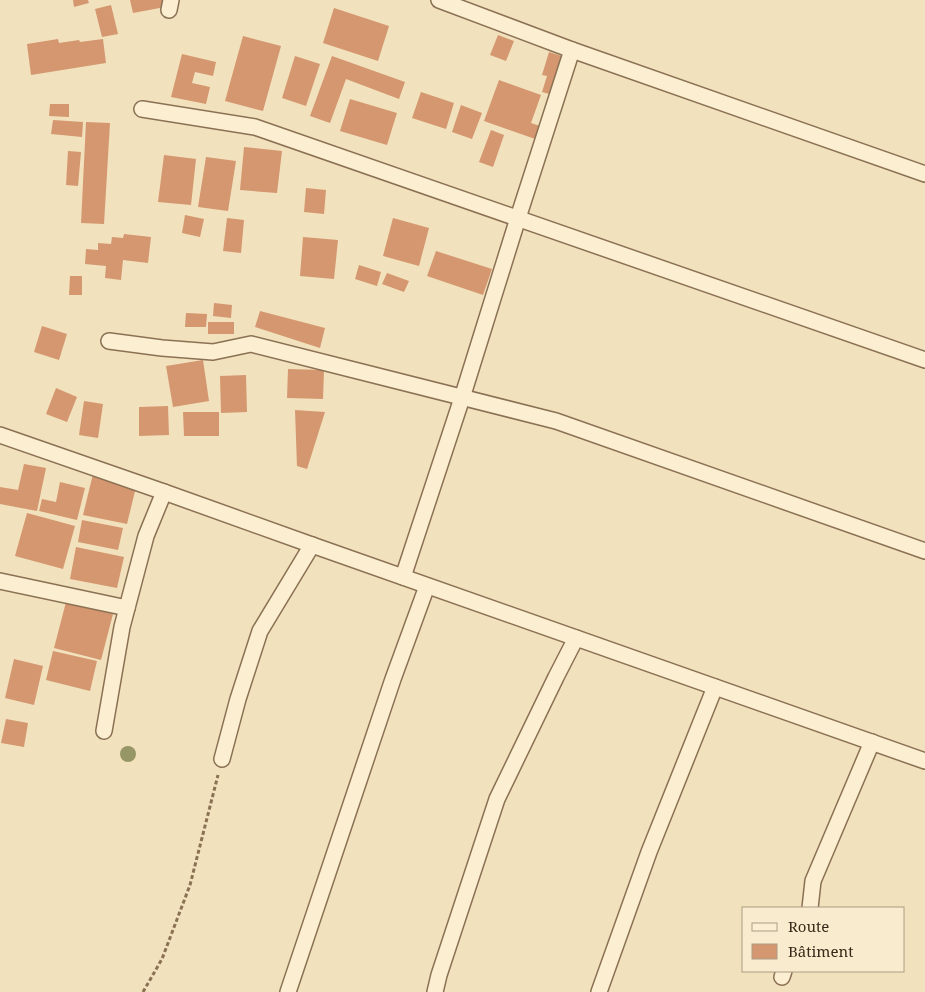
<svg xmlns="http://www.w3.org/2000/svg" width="925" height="992" viewBox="0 0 925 992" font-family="'Noto Serif',serif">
  <rect width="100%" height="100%" fill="#f2e1bd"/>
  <g fill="#d4976f">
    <path d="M73,0H88L89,3L74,7Z"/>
    <path d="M130,0H163L165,7L133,13Z"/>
    <path d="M111,5L118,34L102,37L95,9Z"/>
    <path d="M334,8L389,26L378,61L323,43Z"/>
    <path d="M498,35L514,41L506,61L490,55Z"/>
    <path d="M243,36L281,46L263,111L225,101Z"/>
    <path d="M58,39L59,43L79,40L80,42L103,39L106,63L31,75L27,44Z"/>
    <path d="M549,52L565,57L553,95L542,92L547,76L542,75Z"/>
    <path d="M182,54L216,62L213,76L195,72L192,83L210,87L206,104L171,97Z"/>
    <path d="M295,56L320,64L306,106L282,98Z"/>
    <path d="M332,56L405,82L399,99L346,79L330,123L310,116Z"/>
    <path d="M499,80L541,95L531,123L543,127L538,140L484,121Z"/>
    <path d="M421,92L454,103L446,129L412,118Z"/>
    <path d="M350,99L397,113L387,145L340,131Z"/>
    <path d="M50,104H69V117L49,116Z"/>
    <path d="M461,105L482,113L472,139L452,132Z"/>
    <path d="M53,120L83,122L82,137L51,134Z"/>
    <path d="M86,122L110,123L104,224L81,223Z"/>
    <path d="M491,130L504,135L493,167L479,162Z"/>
    <path d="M244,147L282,151L277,193L240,190Z"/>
    <path d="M68,151L81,152L78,186L66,185Z"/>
    <path d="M164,155L196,159L191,205L158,202Z"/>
    <path d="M206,157L236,161L228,211L198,207Z"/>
    <path d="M306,188L326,190L324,214L304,212Z"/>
    <path d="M185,215L204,219L200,237L182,233Z"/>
    <path d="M227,218L244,220L241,253L223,251Z"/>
    <path d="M393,218L429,228L419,266L383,256Z"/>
    <path d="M124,234L151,237L148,263L123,260L121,280L105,278L106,266L85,264L86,249L98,250V243L111,244L112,237L123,238Z"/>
    <path d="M303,237L338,240L334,279L300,276Z"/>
    <path d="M436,251L492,269L483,295L427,276Z"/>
    <path d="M359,265L381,272L377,286L355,279Z"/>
    <path d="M387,273L409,281L404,292L382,284Z"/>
    <path d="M70,276H82V295H69Z"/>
    <path d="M214,303L232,305L231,318L213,316Z"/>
    <path d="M260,311L325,328L320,348L255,327Z"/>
    <path d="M186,313L207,314L206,327H185Z"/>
    <rect x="208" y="322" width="26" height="12"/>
    <path d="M42,326L67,334L59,360L34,352Z"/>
    <path d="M203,360L209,401L173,407L166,366Z"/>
    <path d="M288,369L324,370L323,399L287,398Z"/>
    <path d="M246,375L247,412L221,413L220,376Z"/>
    <path d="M56,388L77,397L67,422L46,414Z"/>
    <path d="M84,401L103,404L98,438L79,435Z"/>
    <path d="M168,406L169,435L139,436V407Z"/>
    <path d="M295,410L325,412L307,469L297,466Z"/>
    <path d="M183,412H219V436H184Z"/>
    <path d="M24,464L46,468L37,511L0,504V487L18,490Z"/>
    <path d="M93,474L137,483L127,524L83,515Z"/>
    <path d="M60,482L85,488L77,520L39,511L42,499L56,502Z"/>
    <path d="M27,513L75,526L63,569L15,556Z"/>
    <path d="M82,520L123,528L118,550L78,542Z"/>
    <path d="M76,547L124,557L117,588L70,579Z"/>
    <path d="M66,602L113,614L101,660L54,648Z"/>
    <path d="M53,651L97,661L90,691L46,680Z"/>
    <path d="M14,659L43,666L34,705L5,698Z"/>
    <path d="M6,719L28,723L24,747L1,743Z"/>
  </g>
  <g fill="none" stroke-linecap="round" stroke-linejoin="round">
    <defs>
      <g id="street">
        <path d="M439,0L572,50L925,174"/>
        <path d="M169,10L171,0"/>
        <path d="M142,109L255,127L925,360"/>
        <path d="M109,341L162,348L213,352L251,344L556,421L925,551"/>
        <path d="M0,435L164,492L312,545L925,761"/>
        <path d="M403,577L462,398L518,218L572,50"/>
        <path d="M0,581L127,608"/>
        <path d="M104,731L122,627L146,536L164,492"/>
        <path d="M222,759L238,699L260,631L312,545"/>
        <path d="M810,908L813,881L872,742"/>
        <path d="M782,977L784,971"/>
        <path d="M288,992L393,679L427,586"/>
        <path d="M435,992L439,975L497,799L556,677L576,638"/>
        <path d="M599,992L649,852L715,687"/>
      </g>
    </defs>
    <use href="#street" stroke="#8b7154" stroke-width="18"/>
    <path stroke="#8b7154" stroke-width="3" stroke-dasharray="4 2.5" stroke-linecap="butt" d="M143,992L162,959L190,885L218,775"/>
    <use href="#street" stroke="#fceed1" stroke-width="15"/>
  </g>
  <circle fill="#969666" cx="128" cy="754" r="8"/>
  <rect x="742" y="907" width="162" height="65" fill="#f9ebcd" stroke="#ac9d86"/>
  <rect x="752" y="923" width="25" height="8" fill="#fceed1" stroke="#ac9d86"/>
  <text x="788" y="932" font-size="15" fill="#39291b">Route</text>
  <rect x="752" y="944" width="25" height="15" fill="#d4976f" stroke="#ac9d86"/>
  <text x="788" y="957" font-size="15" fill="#39291b">Bâtiment</text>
</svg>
